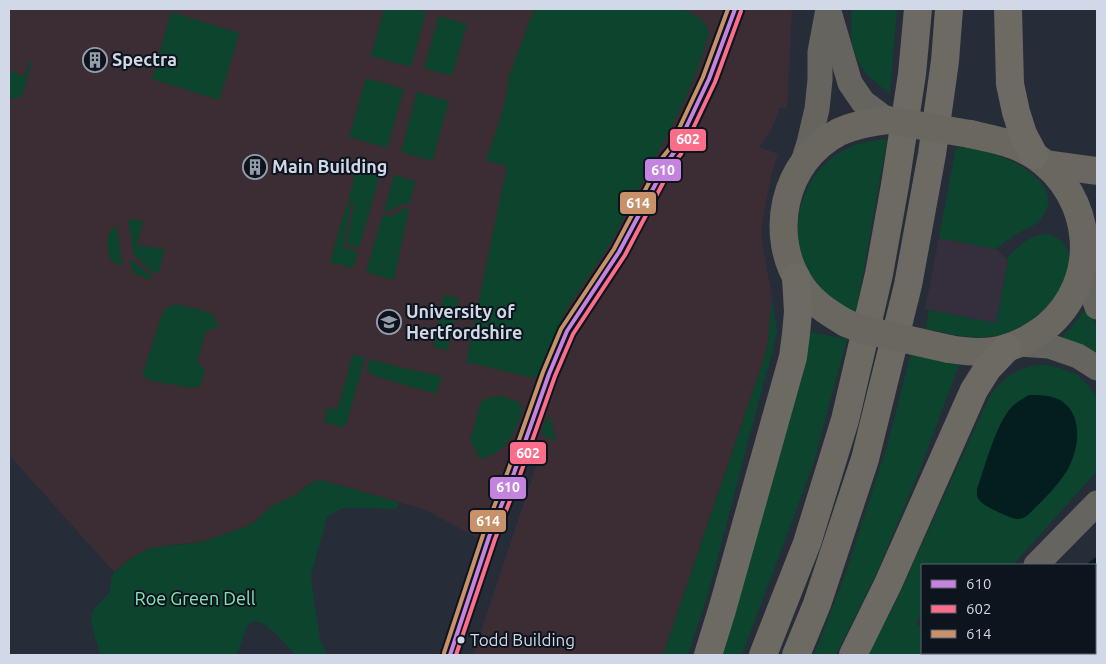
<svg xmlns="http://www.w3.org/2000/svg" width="1106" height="664" viewBox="0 0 1106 664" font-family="Ubuntu,sans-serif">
  <rect width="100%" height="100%" fill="#262d39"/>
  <path fill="#352e3d" d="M939,238L996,249L1008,261L996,323L925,309Z"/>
  <path fill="#3c2c34" d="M9,9H792L787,108H780L772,128L759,147L778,154L772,172L762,225V243L772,296L768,342L764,359L663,655H473L542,449L538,448H534L531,449L481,540L426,510L321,480L312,482L294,496L271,506L259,518L248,526L202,542L170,545L133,557L114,572L9,455Z"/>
  <g fill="#0c442e" fill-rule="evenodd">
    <path d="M384,9H416L426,12L411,67L371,56Z"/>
    <path d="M534,9H681L689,12L698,17L706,24L709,33L702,57L688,93L673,124L613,239L565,312L538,374L534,378L466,362L507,166L486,161C494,134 507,108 508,79Z"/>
    <path d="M851,9H897L890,94L867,75L852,51Z"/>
    <path d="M171,12L236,32L239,35L219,100L152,79Z"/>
    <path d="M439,16L467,24L452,76L424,68Z"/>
    <path d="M29,62H32L22,97L9,99V71L25,76Z"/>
    <path d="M366,78L404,89L387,148L349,137Z"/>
    <path d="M417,92L449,101L432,161L401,152Z"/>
    <path d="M887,139L856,313C840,305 824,295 814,280C779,232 803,160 861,143C869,141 878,140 887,139Z"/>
    <path d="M956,147C969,148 981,149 994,154C1017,161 1064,186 1043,216C1037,226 1027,228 1018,233C1010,238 1003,243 996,249L939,238Z"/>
    <path d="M355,164L381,171L359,248L346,245L354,204L348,202L356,171L353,170Z"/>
    <path d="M394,175L415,181L410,204C398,201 396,212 384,211Z"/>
    <path d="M347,204L351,205L343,247L358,252L353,268L330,262Z"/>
    <path d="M405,208L409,209L394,280L366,272L383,215L392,216Z"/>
    <path d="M128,219L143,221L137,245L165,249L159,272L157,273L151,271L134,255Z"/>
    <path d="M117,226L122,265C104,266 107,241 110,230Z"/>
    <path d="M1046,234C1088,242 1063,291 1044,310C1032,321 1017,330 1001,335C975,341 951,334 926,329L929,310L996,323L1008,261L1007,258C1018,247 1029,235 1046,234Z"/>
    <path d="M130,259L148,273L153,276L150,279H148C134,274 132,274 130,259Z"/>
    <path d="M444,295L459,298L448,350L433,347Z"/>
    <path d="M772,296L777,331L772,355L763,385L710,587L688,655H663L764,359L768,342Z"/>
    <path d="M177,304L208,312C215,316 218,321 217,329L214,328L206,331L197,362L205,369L199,388L194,386L192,388L147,380V377L142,376L162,314L168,307Z"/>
    <path d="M1086,308L1091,309L1097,330V355L1061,338L1074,324Z"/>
    <path d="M811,332L847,339L814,462L742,655H718Z"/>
    <path d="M911,353L959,365L920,469L877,572L836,655H814L845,575L887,446Z"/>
    <path d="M353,354L365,358L346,425L341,427L324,422L328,407L337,410Z"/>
    <path d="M370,359L403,368L442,376L436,394L371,375L372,372L366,370Z"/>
    <path d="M1039,365H1048L1060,368L1077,375L1085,382L1097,397V470L1096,472L1013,565H922V614L916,624L922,628V653H928L926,655H867L892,610L989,398C1000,379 1017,368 1039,365ZM1070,410L1075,421L1077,435L1067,471L1058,483L1028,515L977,489L997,433L1003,420Z"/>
    <path d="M502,396L519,402C524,408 521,415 519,421C512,440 500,455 480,459L470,440L481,402L487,398Z"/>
    <path d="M548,416L550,417L556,441L550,439L541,432Z"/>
    <path d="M321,480L398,502L399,505L397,508L393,509L369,508H342L327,517L311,575L314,601L320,639L327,655H296L274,632L262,623L253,621L247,626L237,655H100L92,626L91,616L93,610L109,593L111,586V579L114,572L133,557L149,548L202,542L248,526L259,518L271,506L294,496L312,482Z"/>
  </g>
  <path fill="#041e20" d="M1029,395C1037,395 1045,395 1052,397C1085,406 1081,449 1066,472C1056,488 1041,502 1028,515C1024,518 1021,519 1016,519C1008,517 985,507 980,501C976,497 977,494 977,489C985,467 995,427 1010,409C1015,403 1022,399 1029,395Z"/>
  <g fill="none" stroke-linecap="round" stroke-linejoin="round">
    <g stroke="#041e20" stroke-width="4.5">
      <path d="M1089,565L1097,559"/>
      <path d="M992,655L994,653"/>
    </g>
    <path stroke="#5d5b56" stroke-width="16" d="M450,655L489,537L514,473L549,374L567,331L619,252L668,161L675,151L709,79L735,9"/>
    <g stroke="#66645e" stroke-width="25">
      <path d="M830,15L850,83L863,102L887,120"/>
      <path d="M802,165L809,143L817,109L820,80V52L828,9"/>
      <path d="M1082,265L1097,307"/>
      <path d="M1019,344L1049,346L1078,356L1097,368"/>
      <path d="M1036,565L1097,503"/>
      <path d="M946,655L949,653"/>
    </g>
    <g stroke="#6a6761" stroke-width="28">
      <path d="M1046,164L1097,171"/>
      <path d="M846,323C829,313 813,303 802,287C767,236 783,161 839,132C854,125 870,122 887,120"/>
      <path d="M949,349C969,352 987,354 1006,348C1021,344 1034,336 1046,327C1102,280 1094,196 1035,156C1016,143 992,139 970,134"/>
    </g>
    <g stroke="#6d6a64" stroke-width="28">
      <path d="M1008,9L1010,84L1016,112L1023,134L1034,155"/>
      <path d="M708,655L722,610L793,357L796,334L798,312L796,277"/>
      <path d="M763,655L807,543L845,420L879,274L895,185L912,74L918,9"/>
      <path d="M796,655L817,604L865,459L908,285L932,154L945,61L949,9"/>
      <path d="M853,655L888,584L974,390L988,368L1007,348"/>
    </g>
    <g stroke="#6a6761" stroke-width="28">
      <path d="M887,120L970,134"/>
      <path d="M846,323L861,329L949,349"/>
    </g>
    <defs>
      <path id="bus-1" d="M450,655L489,537L514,473L549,374L567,331L619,252L668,161L675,151L709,79L735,9"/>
      <path id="bus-2" d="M456,655L495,539L520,475L555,376L573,334L625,255L673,164L681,154L715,82L741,11"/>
      <path id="bus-3" d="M444,653L483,535L508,471L543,372L561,329L614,249L662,158L670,148L703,77L728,9"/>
    </defs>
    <use href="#bus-1" stroke="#0e141e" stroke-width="8"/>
    <use href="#bus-2" stroke="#0e141e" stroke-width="8"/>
    <use href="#bus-3" stroke="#0e141e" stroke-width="8"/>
    <use href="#bus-1" stroke="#c483df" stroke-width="4"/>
    <use href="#bus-2" stroke="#fb6d88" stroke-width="4"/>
    <use href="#bus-3" stroke="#c7916a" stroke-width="4"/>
  </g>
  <defs>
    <symbol id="building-ring" viewBox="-11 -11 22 22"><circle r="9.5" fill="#0e141e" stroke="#959dab" stroke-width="1.5"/><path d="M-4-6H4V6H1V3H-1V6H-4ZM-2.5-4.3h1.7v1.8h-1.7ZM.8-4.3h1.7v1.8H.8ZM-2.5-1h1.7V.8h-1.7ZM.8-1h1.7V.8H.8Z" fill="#959dab"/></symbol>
    <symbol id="university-ring" viewBox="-11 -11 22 22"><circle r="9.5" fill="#0e141e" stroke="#959dab" stroke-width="1.5"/><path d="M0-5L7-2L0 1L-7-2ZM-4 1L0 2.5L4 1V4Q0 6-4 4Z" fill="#959dab"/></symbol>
  </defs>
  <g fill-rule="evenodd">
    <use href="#building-ring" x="81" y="46" width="28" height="28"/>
    <use href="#building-ring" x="241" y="153" width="28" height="28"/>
    <use href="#university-ring" x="375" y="308" width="28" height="28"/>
  </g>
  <circle fill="#d1d9e8" stroke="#0e141e" stroke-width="2" cx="461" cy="640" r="4.5"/>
  <g text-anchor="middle" stroke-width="4" stroke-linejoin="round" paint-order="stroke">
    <g font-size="17" fill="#d1d9e8" stroke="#0e141e" text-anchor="start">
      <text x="470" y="646">Todd Building</text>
    </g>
    <g font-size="18" font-weight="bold" fill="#d1d9e8" stroke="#0e141e" text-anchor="start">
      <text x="112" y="66">Spectra</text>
      <text x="272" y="173">Main Building</text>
      <text x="406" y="318">University of<tspan x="406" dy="21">Hertfordshire</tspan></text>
    </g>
    <g font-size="18" fill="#86e4b0" stroke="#0e141e">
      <text x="195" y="605">Roe Green Dell</text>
    </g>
  </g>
  <g stroke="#0e141e" stroke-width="2">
    <rect x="669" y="128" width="38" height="24" rx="5" fill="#fb6d88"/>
    <rect x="644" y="158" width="38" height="24" rx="5" fill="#c483df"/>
    <rect x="619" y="191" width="38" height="24" rx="5" fill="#c7916a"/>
    <rect x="509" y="441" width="38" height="24" rx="5" fill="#fb6d88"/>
    <rect x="489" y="476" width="38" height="24" rx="5" fill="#c483df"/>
    <rect x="469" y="509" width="38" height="24" rx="5" fill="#c7916a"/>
  </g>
  <g font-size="14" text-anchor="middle" font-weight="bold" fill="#fff">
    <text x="688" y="144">602</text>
    <text x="663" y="175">610</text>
    <text x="638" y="208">614</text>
    <text x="528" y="458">602</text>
    <text x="508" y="492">610</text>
    <text x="488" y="526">614</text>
  </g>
  <rect width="1106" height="664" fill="none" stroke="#d1d9e8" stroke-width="20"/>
  <rect x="921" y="564" width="175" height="90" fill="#0e141e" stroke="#5c636f"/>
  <rect x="931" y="580" width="25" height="8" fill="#c483df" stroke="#5c636f"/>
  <text x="966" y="589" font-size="15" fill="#d1d9e8">610</text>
  <rect x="931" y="605" width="25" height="8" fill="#fb6d88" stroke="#5c636f"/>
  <text x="966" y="614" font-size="15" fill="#d1d9e8">602</text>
  <rect x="931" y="630" width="25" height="8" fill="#c7916a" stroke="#5c636f"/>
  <text x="966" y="639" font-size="15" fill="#d1d9e8">614</text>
</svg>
